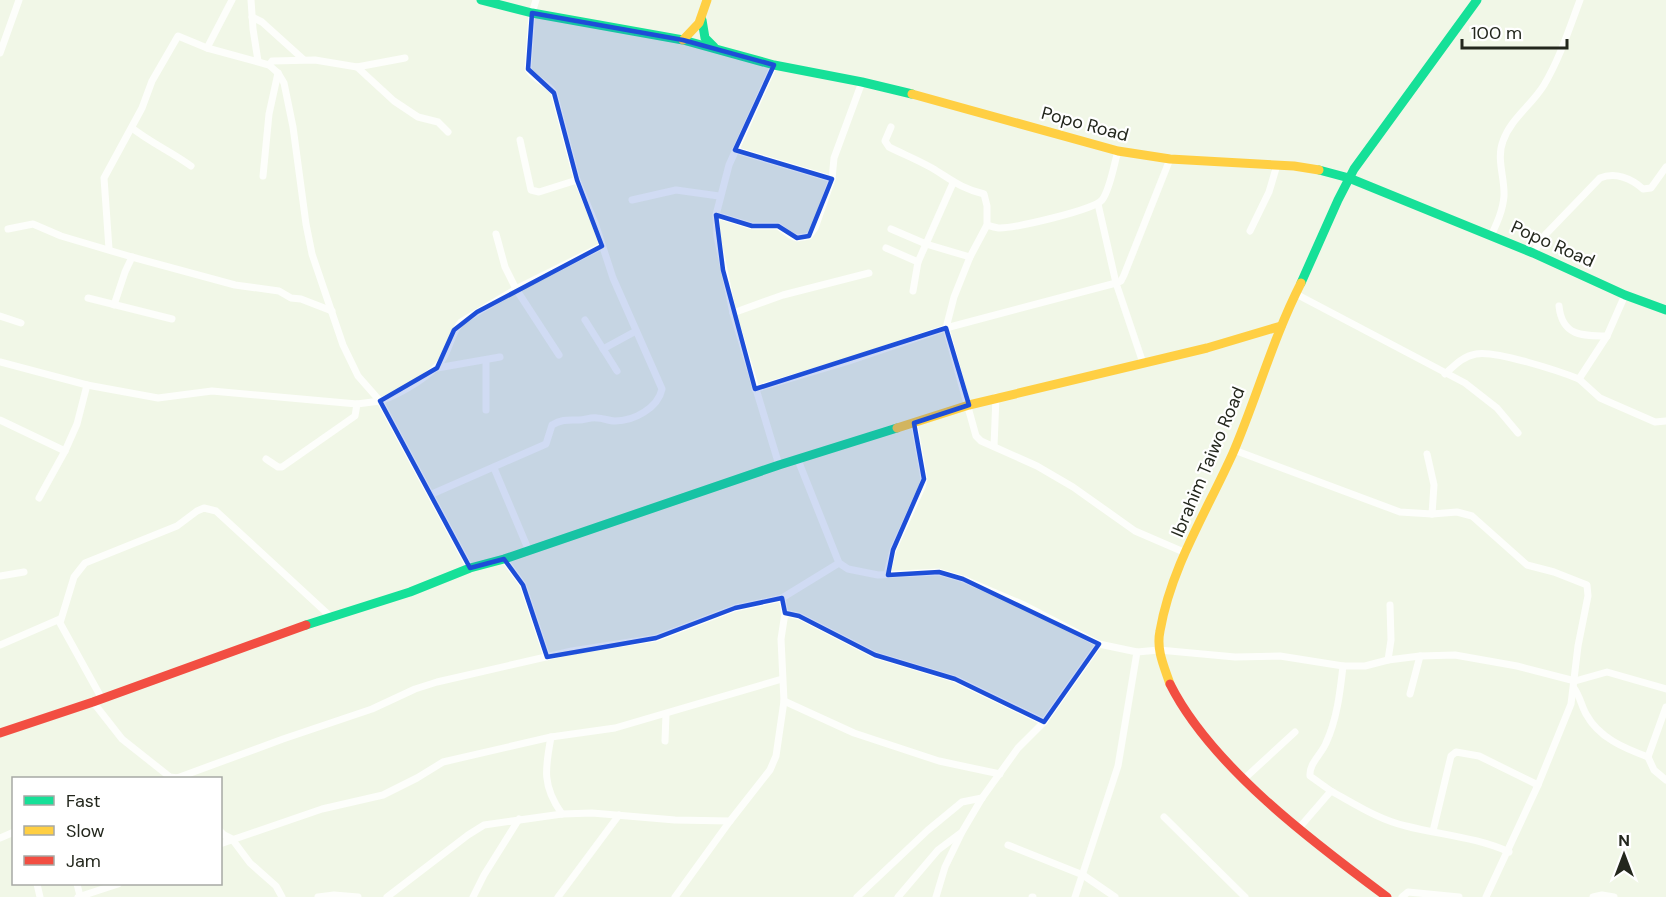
<svg xmlns="http://www.w3.org/2000/svg" width="1666" height="897" viewBox="0 0 1666 897" font-family="'DM Sans',sans-serif">
  <rect width="100%" height="100%" fill="#f1f7e7"/>
  <g fill="none" stroke-linecap="round" stroke-linejoin="round">
    <g stroke="#fdfefb" stroke-width="7">
      <path d="M251,0L253,29L258,61"/>
      <path d="M252,17L262,22L303,59"/>
      <path d="M207,48L232,0"/>
      <path d="M0,53L19,0"/>
      <path d="M269,65L272,61L315,60L357,67L405,58"/>
      <path d="M774,65L729,165L716,215L717,236L733,313L779,465"/>
      <path d="M357,67L394,101L418,117L438,122L448,132"/>
      <path d="M891,127L885,141L889,147C903,154 918,160 932,168C952,180 960,188 984,194L987,206V225L970,257L954,297L946,328L976,436L981,441L1037,466L1073,487L1135,531L1186,553"/>
      <path d="M132,128C151,143 172,152 191,166"/>
      <path d="M520,140L531,190L539,192L577,180"/>
      <path d="M735,150L832,179"/>
      <path d="M263,176L269,114L278,73"/>
      <path d="M632,200L676,190L719,196"/>
      <path d="M716,215L752,226H778L790,235L797,238L809,236L815,228L832,179L834,158L862,82"/>
      <path d="M987,225C991,226 996,228 1000,228C1015,228 1094,210 1102,200C1110,190 1114,164 1118,151"/>
      <path d="M8,229L33,224L61,236L132,257L235,285L279,291L291,298L301,299L332,311"/>
      <path d="M891,229L926,244L970,257"/>
      <path d="M1250,231L1269,192L1277,165"/>
      <path d="M496,234L505,267L516,289L559,355"/>
      <path d="M1491,236C1497,223 1503,210 1504,196C1505,178 1496,159 1503,141C1511,118 1532,105 1544,85C1560,58 1569,29 1580,0"/>
      <path d="M886,248L918,262"/>
      <path d="M109,249L104,178L142,108L152,81L178,36L207,48L269,65L278,73L284,83L293,127L306,224L312,254L343,345L358,376L380,401C400,394 436,374 445,355C451,343 452,333 461,322L516,289L602,246"/>
      <path d="M1533,253L1545,235L1600,178C1615,172 1631,178 1643,189L1651,188L1666,167"/>
      <path d="M913,291L918,262L953,183"/>
      <path d="M1296,294L1465,383L1497,408L1518,433"/>
      <path d="M88,298L172,319"/>
      <path d="M114,305L125,272L132,257"/>
      <path d="M1559,306C1562,336 1582,336 1607,336"/>
      <path d="M733,313L783,295L869,273"/>
      <path d="M0,316L21,323"/>
      <path d="M585,320L617,371"/>
      <path d="M603,349L636,331"/>
      <path d="M486,360V410"/>
      <path d="M0,362L87,385L158,398L212,391L357,404L380,401L470,568"/>
      <path d="M1143,363L1116,283L1121,281L1124,275L1170,159"/>
      <path d="M437,368L500,357"/>
      <path d="M1445,374C1454,366 1463,356 1476,354C1495,350 1559,371 1579,379L1607,336L1625,295"/>
      <path d="M1579,379L1600,398L1655,422L1666,421"/>
      <path d="M755,389L849,361L946,328L1116,283L1098,204"/>
      <path d="M0,420L65,451"/>
      <path d="M994,446L996,397"/>
      <path d="M1234,450L1400,512L1432,514L1457,512L1472,516L1527,565L1554,572L1587,585L1588,596L1578,646L1571,704L1538,785L1486,897"/>
      <path d="M1427,454L1434,485L1432,514"/>
      <path d="M266,459L278,467H282L355,416L357,404"/>
      <path d="M798,460L839,563L848,569L878,575L939,572L963,579L1024,605L1099,644L1137,652L1159,650L1235,657L1280,656L1343,666H1365L1388,660L1420,656L1455,655L1517,666L1575,681L1607,672L1666,689"/>
      <path d="M494,468L529,551"/>
      <path d="M432,494L546,444L552,425C562,419 568,420 579,420C585,420 591,417 597,418C603,418 609,421 615,421C634,421 658,408 662,389L613,278L595,223L577,180L554,93C547,82 534,80 528,69L532,13L536,0"/>
      <path d="M39,498L65,451L77,424L87,385"/>
      <path d="M504,559L523,585L547,657"/>
      <path d="M887,574L893,550L922,487L924,479L914,423"/>
      <path d="M0,576L24,572"/>
      <path d="M785,613L799,616L875,655L955,679L1044,722"/>
      <path d="M0,645L60,619"/>
      <path d="M1388,660L1391,640L1390,605"/>
      <path d="M1574,688C1580,696 1581,705 1586,714C1599,738 1624,748 1648,757"/>
      <path d="M1410,694L1420,656"/>
      <path d="M102,699L60,623L74,577L85,563L177,526L197,511L204,508L216,511L330,616"/>
      <path d="M784,701L854,733L939,761L1000,774"/>
      <path d="M93,702L122,739L170,777L178,778"/>
      <path d="M1666,707L1648,757L1654,770L1666,780"/>
      <path d="M551,737C545,769 542,786 562,814"/>
      <path d="M665,741L666,714"/>
      <path d="M177,778L283,739L372,709L415,689L437,682L572,651L656,638L735,608L782,598L839,563"/>
      <path d="M1244,779L1295,732"/>
      <path d="M1331,791L1310,776C1309,763 1321,755 1326,743C1337,719 1340,693 1343,666"/>
      <path d="M1164,817L1245,897"/>
      <path d="M1299,828L1331,791C1355,804 1379,820 1406,826C1441,835 1476,837 1509,852"/>
      <path d="M220,831L224,835L232,839L250,863L276,886L282,897"/>
      <path d="M1433,831L1451,756L1456,752L1479,756L1538,785"/>
      <path d="M0,838L14,832"/>
      <path d="M220,844L322,809L383,795L417,778L443,762L551,737L615,728L782,679"/>
      <path d="M1008,845L1083,875L1115,897"/>
      <path d="M37,884L40,897"/>
      <path d="M77,884L80,896"/>
      <path d="M78,897L118,884"/>
      <path d="M318,897L334,895L358,897"/>
      <path d="M387,897L468,835L484,825L562,814L592,813L675,820L730,821"/>
      <path d="M473,897L484,875L519,819"/>
      <path d="M558,897L619,815"/>
      <path d="M675,897L730,821L770,770L776,756L784,701L781,639L785,613L782,598"/>
      <path d="M857,897L928,830L962,802L982,798"/>
      <path d="M898,897L938,850L962,832L982,798L1018,748L1044,722L1099,644"/>
      <path d="M936,897L945,867L961,834"/>
      <path d="M1032,897H1033"/>
      <path d="M1075,897L1118,766L1137,652"/>
      <path d="M1402,897L1408,892L1459,897"/>
      <path d="M1593,897L1602,895L1614,897"/>
    </g>
    <g stroke="#16e098" stroke-width="9">
      <path d="M481,0L532,13L683,40L774,65L862,82L912,94"/>
      <path d="M702,20L705,38L714,47"/>
      <path d="M1319,170L1349,178L1533,253L1625,295L1666,310"/>
      <path d="M1301,283L1338,200L1354,169L1477,0"/>
      <path d="M306,625L410,592L470,568L504,559L779,465L897,428"/>
    </g>
    <g stroke="#ffcf43" stroke-width="9">
      <path d="M683,40L699,23L707,0"/>
      <path d="M912,94L1118,151L1170,159L1294,166L1319,170"/>
      <path d="M897,428L969,405L1207,348L1281,326"/>
      <path d="M1170,684C1164,666 1156,650 1160,631C1171,567 1207,511 1233,453C1257,397 1273,338 1301,283"/>
    </g>
    <g stroke="#f24e42" stroke-width="9">
      <path d="M1170,684C1211,766 1314,843 1387,897"/>
      <path d="M0,733L93,702L306,625"/>
    </g>
  </g>
  <path fill="#1d4ed8" fill-opacity="0.2" stroke="#1d4ed8" stroke-width="4.5" stroke-linejoin="round" d="M532,13L683,40L774,65L735,150L832,179L809,236L797,238L778,226H752L716,215L723,270L755,389L946,328L969,405L914,423L924,479L893,550L888,575L939,572L963,579L1099,644L1044,722L955,679L875,655L799,616L785,613L782,598L735,608L656,638L547,657L523,585L504,559L470,568L380,401L437,368L454,330L477,312L602,246L577,180L554,93L528,69Z"/>
  <g text-anchor="middle" stroke-width="4.5" stroke-linejoin="round" paint-order="stroke">
    <g font-size="18" fill="#23271d" stroke="#fff">
      <text transform="translate(1085 124) rotate(15)" y="6">Popo Road</text>
      <text transform="translate(1553 244) rotate(24)" y="6">Popo Road</text>
      <text transform="translate(1208 462) rotate(-67)" y="6">Ibrahim Taiwo Road</text>
    </g>
  </g>
  <rect x="12" y="777" width="210" height="108" fill="#ffffff" stroke="#a7a9a5" stroke-width="1.5"/>
  <rect x="24" y="796" width="30" height="9" fill="#16e098" stroke="#a7a9a5" stroke-width="1.5"/>
  <text x="66" y="807" font-size="18" fill="#23271d">Fast</text>
  <rect x="24" y="826" width="30" height="9" fill="#ffcf43" stroke="#a7a9a5" stroke-width="1.5"/>
  <text x="66" y="837" font-size="18" fill="#23271d">Slow</text>
  <rect x="24" y="856" width="30" height="9" fill="#f24e42" stroke="#a7a9a5" stroke-width="1.5"/>
  <text x="66" y="867" font-size="18" fill="#23271d">Jam</text>
  <g transform="translate(1624 855)" stroke="#ffffff" stroke-width="4.5" paint-order="stroke">
  <path d="M0-4.5L10 22L0 15L-10 22Z" fill="#23271d"/>
  <text y="-9" font-size="16" font-weight="bold" text-anchor="middle" fill="#23271d">N</text>
  </g>
  <path d="M1462 39v9h105v-9" fill="none" stroke="#23271d" stroke-width="3"/>
  <text x="1471" y="39" font-size="18" fill="#23271d" stroke="#ffffff" stroke-width="4.5" paint-order="stroke">100 m</text>
</svg>
